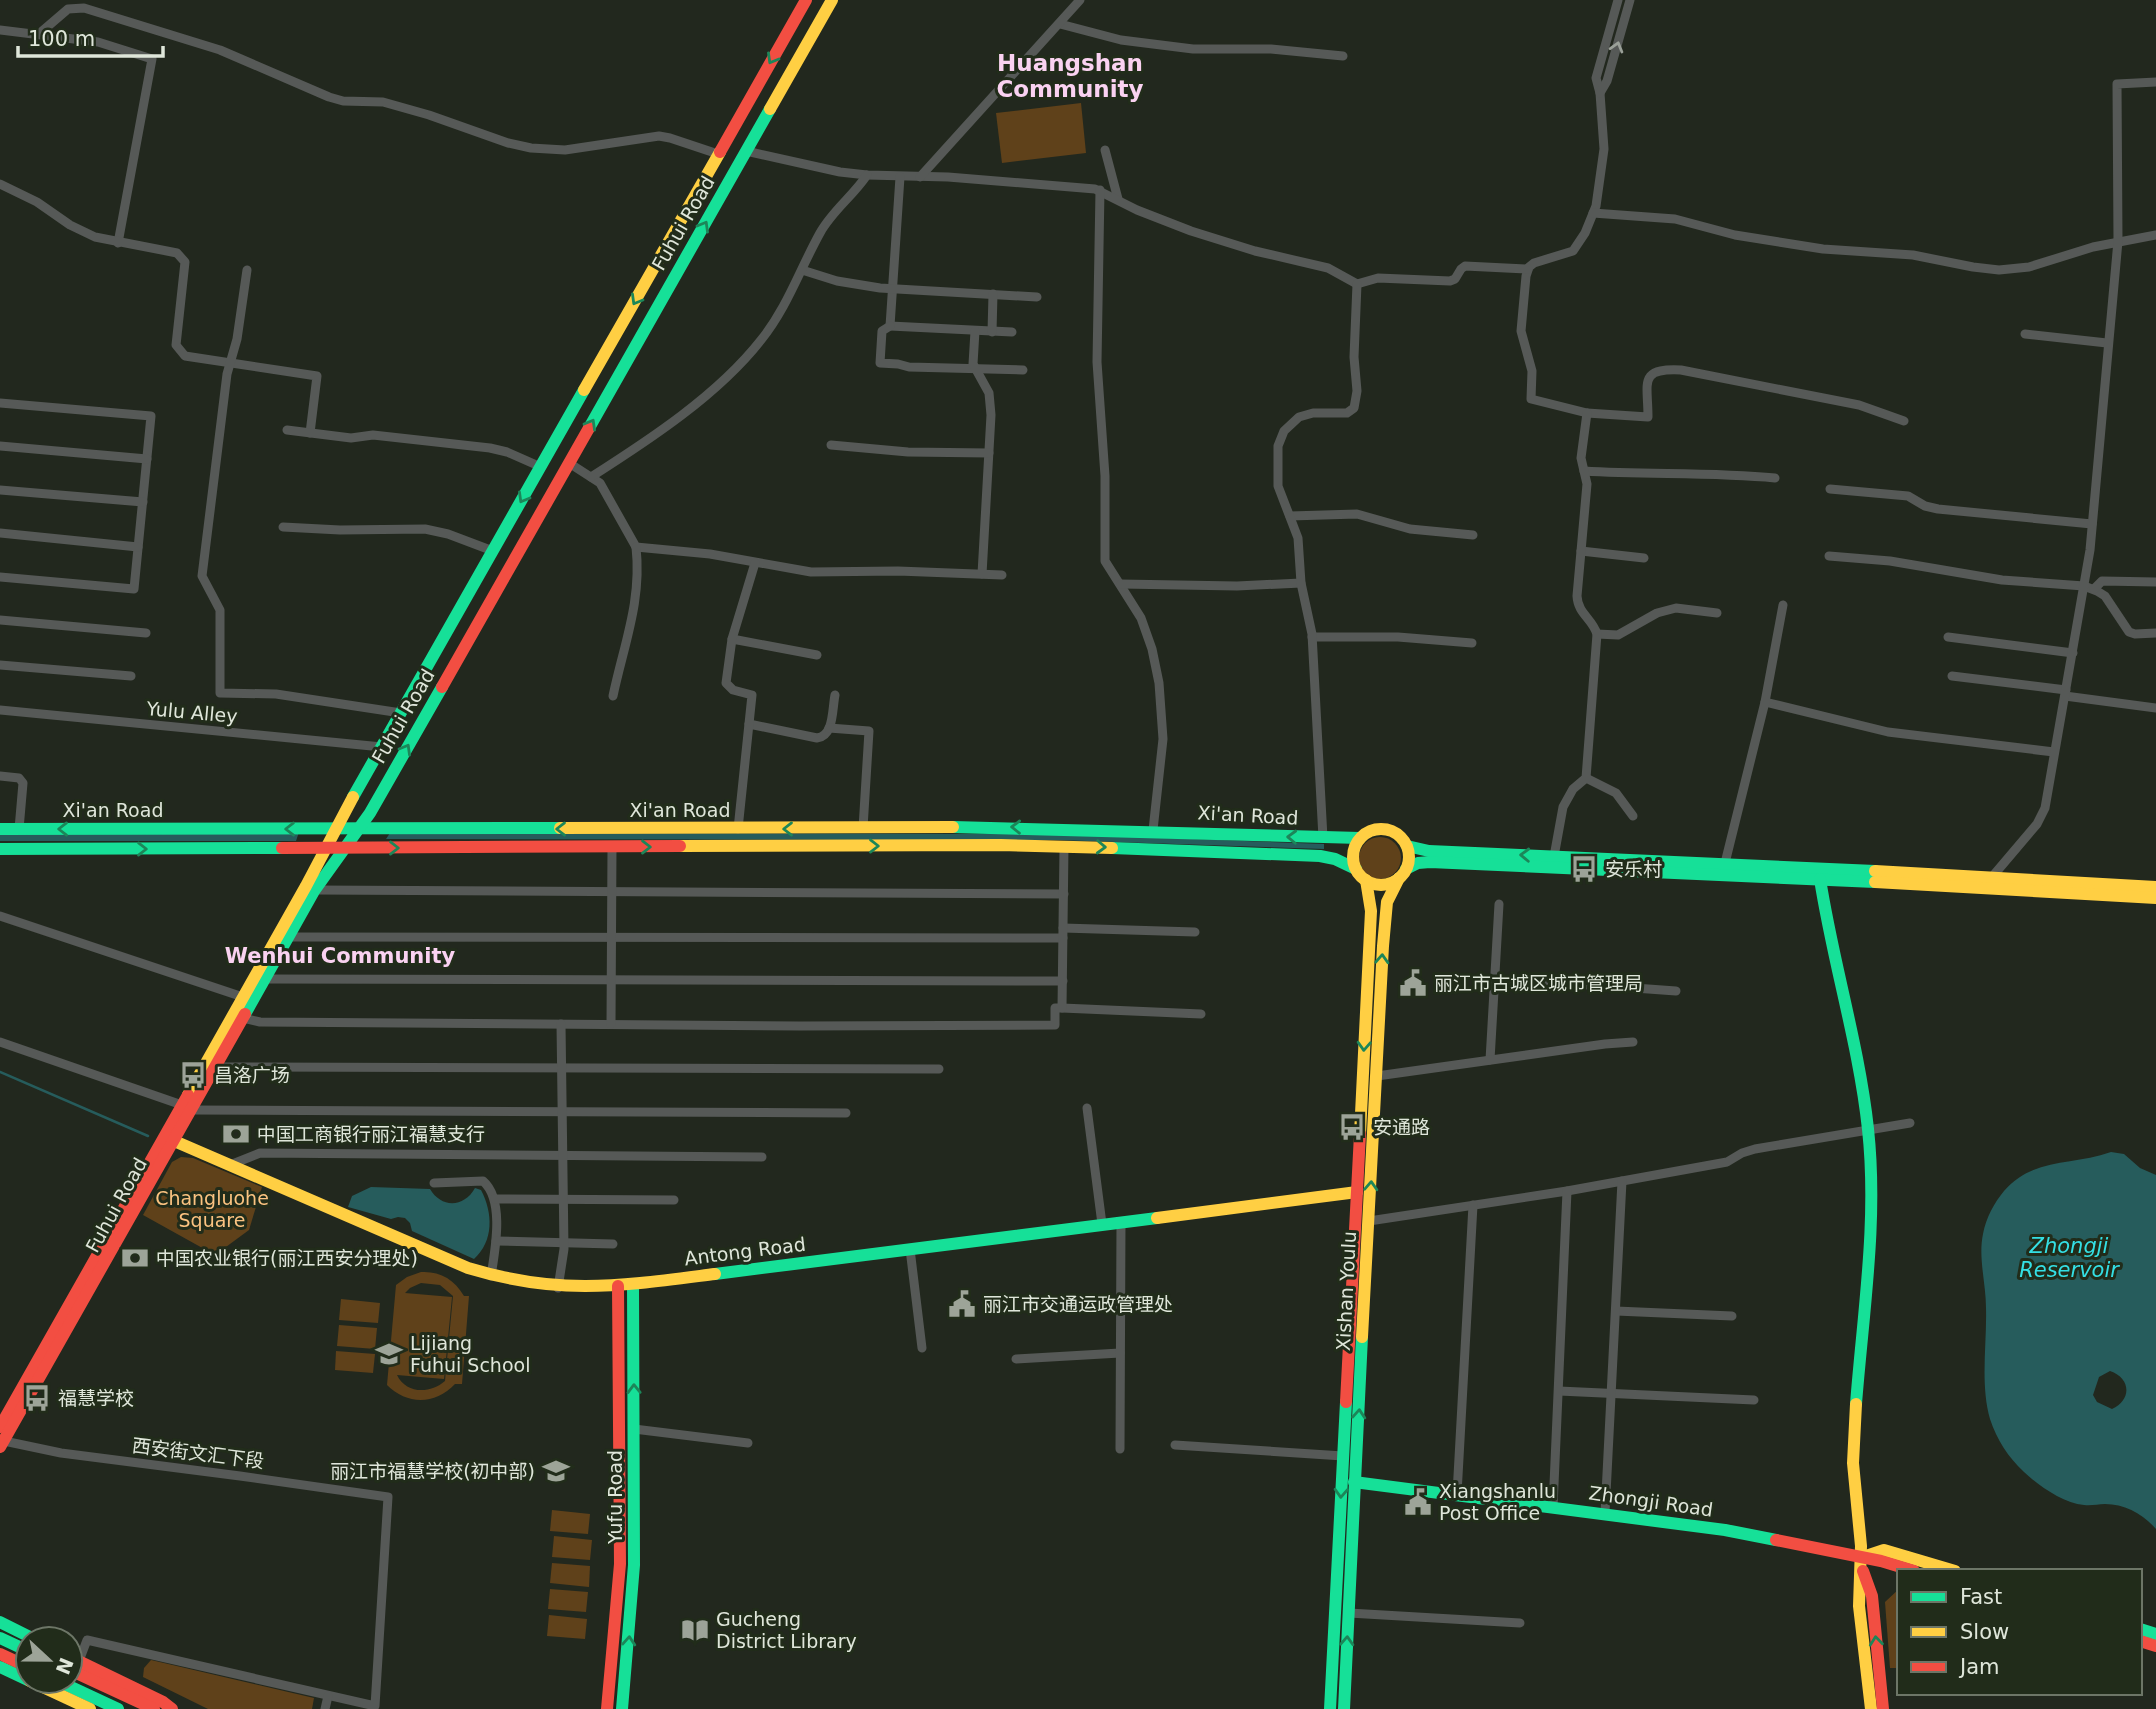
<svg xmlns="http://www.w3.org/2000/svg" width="2156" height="1709" viewBox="0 0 2156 1709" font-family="'DejaVu Sans','Noto Sans SC',sans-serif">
  <rect width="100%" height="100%" fill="#22281e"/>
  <g fill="#5f411a" fill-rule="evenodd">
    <path d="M1081,103L1086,153L1002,163L996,113Z"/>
    <circle cx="1380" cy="858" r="21"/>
    <path d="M181,1157L193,1158L262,1187L249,1230L215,1255L143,1215L172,1162Z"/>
    <path d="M421,1272C440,1271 454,1279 464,1296H469L462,1384H455C435,1405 407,1405 387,1385L396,1285L407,1277ZM421,1283L440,1285L453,1296L445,1381C430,1394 406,1394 397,1375L444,1379L452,1297L405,1293L410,1288Z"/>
    <path d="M341,1299L380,1303L378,1323L339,1320Z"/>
    <path d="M339,1325L377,1328L375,1349L337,1346Z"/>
    <path d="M336,1351L375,1354L373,1373L335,1370Z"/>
    <path d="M552,1510L590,1514L588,1534L550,1531Z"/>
    <path d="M554,1536L592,1540L590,1560L552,1557Z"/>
    <path d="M552,1563L590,1566L589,1587L550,1583Z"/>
    <path d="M550,1589L588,1592L586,1612L548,1609Z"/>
    <path d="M1899,1589V1668H1890L1885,1602Z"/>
    <path d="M549,1615L587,1619L585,1639L547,1636Z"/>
    <path d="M151,1660L314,1698L312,1709H208L143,1677L144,1668Z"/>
  </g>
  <g fill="#265c5c" fill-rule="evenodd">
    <path d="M299,832L296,841H0V833Z"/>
    <path d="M390,833L1057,834L1324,844V849L1057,840L386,839Z"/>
    <path d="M2111,1152L2124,1154L2140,1168L2156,1175V1529C2143,1514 2125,1504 2105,1504C2098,1504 2091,1506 2084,1505C2063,1503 2039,1486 2024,1472C2008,1457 1997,1440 1990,1419C1980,1384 1987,1344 1986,1308C1986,1283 1978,1258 1983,1234C1986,1218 1994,1203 2004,1191C2034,1157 2071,1166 2111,1152ZM2110,1371C2131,1378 2132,1400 2112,1409L2097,1402L2093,1395L2099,1377Z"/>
    <path d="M371,1187L430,1189C441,1208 464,1208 475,1188L481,1190C493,1213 494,1241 474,1259L412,1231L410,1223L405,1218L398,1217L391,1219L348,1207L352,1196Z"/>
  </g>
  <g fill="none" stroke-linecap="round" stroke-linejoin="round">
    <path stroke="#265c5c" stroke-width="2.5" d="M0,1072L148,1136"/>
    <g stroke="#565957" stroke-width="9">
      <path d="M1618,0L1596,78L1600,93L1604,149L1596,206L1585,233L1573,251L1534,263L1529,267L1526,276L1521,331L1532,371L1531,399L1587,413L1648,417C1648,382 1638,368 1681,370L1859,405L1904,421"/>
      <path d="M1060,24L1121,40L1193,49H1271L1343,56"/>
      <path d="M0,30L98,42L152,59L118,243"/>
      <path d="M40,33L68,9L84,8L220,50L329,97L343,101L383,102L429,115L508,143L531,148L565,150L659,136L670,138L718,154"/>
      <path d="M1600,93L1607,81L1630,0"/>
      <path d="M1105,150L1118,199"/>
      <path d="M746,151L840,172L867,175L948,177L1095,189L1137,210L1191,231L1255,251L1328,268L1357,284"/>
      <path d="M900,177L890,326L1012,332"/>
      <path d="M920,177L1080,0"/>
      <path d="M0,184L37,202L70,225L95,237L177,253L185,262L176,345L185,356L317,376L310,433"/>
      <path d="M1100,190L1097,362L1105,476V561L1141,618L1152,649L1159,683L1163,739L1153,830"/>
      <path d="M1593,213L1675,219L1735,235L1823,249L1913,255L1973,267L1999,270L2029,267L2093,247L2156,235"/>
      <path d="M247,270L237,339L227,374L202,576L220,610V693L276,694L401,713"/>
      <path d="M802,270L837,281L880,288L1037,297"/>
      <path d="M1357,284L1378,278L1450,281L1455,279L1461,269L1465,266L1528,269"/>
      <path d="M890,326L882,331L880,363L898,364L909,367L1023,370"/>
      <path d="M975,331L973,364L989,393L991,415L982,574"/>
      <path d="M992,332L993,294"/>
      <path d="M2025,334L2107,343"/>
      <path d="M0,403L151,416L134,589L0,577"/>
      <path d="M287,430L351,438L373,435L490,448L507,452L541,467"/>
      <path d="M831,445L908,452L989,453"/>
      <path d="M0,446L147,459"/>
      <path d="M569,463L600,483L636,547L710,554L811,572L898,571L1002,575"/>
      <path d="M1584,471C1648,475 1711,472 1775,478"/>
      <path d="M591,477C649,440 718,395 761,340C787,308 800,269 820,233C832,211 853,196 867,175"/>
      <path d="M1830,489L1908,496L1925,506L1938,509L2092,524"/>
      <path d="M0,490L143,502"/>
      <path d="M1290,516L1357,514L1410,529L1473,535"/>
      <path d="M283,527L340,530L425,529L448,534L493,551"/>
      <path d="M0,533L138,547"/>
      <path d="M1581,551L1644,558"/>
      <path d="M1829,556L1890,561L2002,580L2084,586L2097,591L2105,596L2129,632L2135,634L2156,633"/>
      <path d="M1121,584L1237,586L1301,583"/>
      <path d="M2094,589L2102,581L2156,582"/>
      <path d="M0,620L146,633"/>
      <path d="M1597,634L1618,635L1657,613L1676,608L1717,613"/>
      <path d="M1312,637H1398L1472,643"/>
      <path d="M1948,637L2073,653"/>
      <path d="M732,639L817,655"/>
      <path d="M0,665L131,676"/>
      <path d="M1952,676L2066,690"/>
      <path d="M613,696C624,644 642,601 636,547"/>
      <path d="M2065,696L2156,708"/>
      <path d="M1765,702L1888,732L2054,752"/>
      <path d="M0,710L382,747"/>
      <path d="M749,724L817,738C834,736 832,710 835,695"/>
      <path d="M829,728L869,731L863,828"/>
      <path d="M0,776L19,778L23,783L19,829"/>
      <path d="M1586,778L1616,793L1633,816"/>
      <path d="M738,829L752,695L733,690L726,683L732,639L755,563"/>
      <path d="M1323,838L1312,634L1301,583L1298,538L1278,486V446L1284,431L1299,417L1313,413H1347L1354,408L1357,391L1354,357L1357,284"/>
      <path d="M1553,862L1563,807L1573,789L1586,778L1597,634C1592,618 1578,614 1577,596L1587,484L1581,458L1587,413"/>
      <path d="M1725,863L1765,702L1783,605"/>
      <path d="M1992,877L2037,824L2045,808L2090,550L2118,241L2117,84L2156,82"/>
      <path d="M315,890L1064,894"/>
      <path d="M0,916L243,997"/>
      <path d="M1063,928L1195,932"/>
      <path d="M289,937L1063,938"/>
      <path d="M265,979L1063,981"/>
      <path d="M1495,982L1593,985L1676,991"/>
      <path d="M1062,1008L1201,1014"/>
      <path d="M243,1018L260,1022L800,1026L1055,1025V1008H1062L1064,846"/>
      <path d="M611,1024L612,847"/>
      <path d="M0,1042L182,1105"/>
      <path d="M1490,1060L1499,904"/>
      <path d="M215,1067L939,1069"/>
      <path d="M1377,1076L1605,1044L1633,1042"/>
      <path d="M1087,1108L1102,1224"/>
      <path d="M191,1110L846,1113"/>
      <path d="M230,1165L260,1153L762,1157"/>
      <path d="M434,1183L483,1181C505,1200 495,1250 491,1276"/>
      <path d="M495,1199L674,1200"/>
      <path d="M1369,1221L1567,1191L1727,1162L1742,1153L1755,1149L1910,1123"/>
      <path d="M496,1241L613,1244"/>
      <path d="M910,1249L922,1348"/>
      <path d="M558,1288L564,1249L561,1024"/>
      <path d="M1616,1311L1732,1316"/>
      <path d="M1016,1359L1120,1353"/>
      <path d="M1559,1391L1754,1400"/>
      <path d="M634,1429L748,1443"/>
      <path d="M4,1441L61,1453L240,1476L388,1497L375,1706L87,1640L79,1661"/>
      <path d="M1175,1445L1343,1456"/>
      <path d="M1120,1449L1121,1222"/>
      <path d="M1457,1494L1473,1205"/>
      <path d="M1553,1507L1567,1191"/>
      <path d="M1605,1513L1622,1181"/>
      <path d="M1349,1613L1520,1623"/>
      <path d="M325,1709L328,1696"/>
    </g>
    <g stroke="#16e098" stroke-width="12">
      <path d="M589,428L770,109"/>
      <path d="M353,797L584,390"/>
      <path d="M953,827L1360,838"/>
      <path d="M0,829L560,828"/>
      <path d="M1407,846L1429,851L1875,871"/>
      <path d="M1112,848L1320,856L1335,859L1356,869"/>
      <path d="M0,849L282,848"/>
      <path d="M1406,869L1418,863L1430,862L1875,882"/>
      <path d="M1820,879C1833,963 1859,1045 1868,1129C1878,1221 1863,1313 1856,1404"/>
      <path d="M245,1014L314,891L370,813L442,687"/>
      <path d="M715,1274L1157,1218"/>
      <path d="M1354,1482L1725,1530L1776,1540"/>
      <path d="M0,1622L34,1639"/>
      <path d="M2140,1629L2156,1634"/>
      <path d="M0,1638L28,1651"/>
      <path d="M0,1667L28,1680"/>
      <path d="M58,1681L118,1709"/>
      <path d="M622,1709L634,1565L633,1284"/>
      <path d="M1330,1709L1346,1402"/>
      <path d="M1344,1709L1362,1337"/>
    </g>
    <g stroke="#ffcf43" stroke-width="12">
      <path d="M770,109L832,0"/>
      <path d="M584,390L720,152"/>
      <path d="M560,828L953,827"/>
      <circle cx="1381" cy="857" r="28"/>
      <path d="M680,846L1001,845L1112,848"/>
      <path d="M1875,871L2156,887"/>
      <path d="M1875,882L2156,898"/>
      <path d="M188,1095L306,886L353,797"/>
      <path d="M1360,1134L1371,911L1366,880"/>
      <path d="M165,1137L468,1268C561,1296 621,1286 715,1274"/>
      <path d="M1157,1218L1357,1192"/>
      <path d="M1362,1337L1383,946L1387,902L1399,878"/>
      <path d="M1856,1404L1853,1463L1861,1546L1859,1606L1871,1709"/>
      <path d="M1863,1557L1884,1550L1955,1571"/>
      <path d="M30,1681L90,1709"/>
    </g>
    <g stroke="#f24e42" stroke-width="12">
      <path d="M720,152L806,0"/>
      <path d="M442,687L589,428"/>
      <path d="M282,848L680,846"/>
      <path d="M1346,1402L1360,1134"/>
      <path d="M0,1427L188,1095"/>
      <path d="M0,1447L245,1014"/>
      <path d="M1776,1540L1881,1561L1914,1571"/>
      <path d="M1863,1571L1872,1596L1883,1709"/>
      <path d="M2140,1641L2156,1646"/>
      <path d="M0,1654L28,1667"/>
      <path d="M70,1657L163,1702L172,1709"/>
      <path d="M70,1670L154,1709"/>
      <path d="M607,1709L620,1564L618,1286"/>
    </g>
  </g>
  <defs><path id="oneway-chevron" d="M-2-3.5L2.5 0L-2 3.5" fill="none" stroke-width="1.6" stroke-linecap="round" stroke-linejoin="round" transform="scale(1.75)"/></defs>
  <use stroke="#9aa098" href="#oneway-chevron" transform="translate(1617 47) rotate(-74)"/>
  <g stroke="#1c8659">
    <use href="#oneway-chevron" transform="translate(772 59) rotate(120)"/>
    <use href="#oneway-chevron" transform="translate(704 226) rotate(-60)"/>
    <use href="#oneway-chevron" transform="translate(636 300) rotate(120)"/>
    <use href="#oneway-chevron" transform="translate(591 424) rotate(-60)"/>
    <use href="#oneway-chevron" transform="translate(523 498) rotate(120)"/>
    <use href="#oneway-chevron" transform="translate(406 749) rotate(-60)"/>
    <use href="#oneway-chevron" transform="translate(1016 827) rotate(-179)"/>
    <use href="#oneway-chevron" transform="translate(63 829) rotate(180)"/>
    <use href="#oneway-chevron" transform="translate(290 829) rotate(180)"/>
    <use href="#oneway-chevron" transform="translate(561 829) rotate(-180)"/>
    <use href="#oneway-chevron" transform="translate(788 829) rotate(180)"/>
    <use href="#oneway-chevron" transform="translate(1292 837) rotate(-178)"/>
    <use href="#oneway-chevron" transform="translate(874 846)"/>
    <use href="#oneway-chevron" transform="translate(646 847)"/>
    <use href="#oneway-chevron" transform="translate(1101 847) rotate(2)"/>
    <use href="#oneway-chevron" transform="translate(394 848)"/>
    <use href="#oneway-chevron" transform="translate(142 849)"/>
    <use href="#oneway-chevron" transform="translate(1525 855) rotate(-178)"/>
    <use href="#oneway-chevron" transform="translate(1382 959) rotate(-87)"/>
    <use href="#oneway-chevron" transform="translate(1364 1046) rotate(93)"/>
    <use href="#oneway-chevron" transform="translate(1371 1186) rotate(-87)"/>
    <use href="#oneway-chevron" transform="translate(634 1389) rotate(-91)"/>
    <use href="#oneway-chevron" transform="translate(1359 1414) rotate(-86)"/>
    <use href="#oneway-chevron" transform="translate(1341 1493) rotate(93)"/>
    <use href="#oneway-chevron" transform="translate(629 1641) rotate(-86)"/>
    <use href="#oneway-chevron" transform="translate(1347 1641) rotate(-87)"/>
    <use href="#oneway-chevron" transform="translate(1876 1641) rotate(-96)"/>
  </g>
  <defs>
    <symbol id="bus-bare" viewBox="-9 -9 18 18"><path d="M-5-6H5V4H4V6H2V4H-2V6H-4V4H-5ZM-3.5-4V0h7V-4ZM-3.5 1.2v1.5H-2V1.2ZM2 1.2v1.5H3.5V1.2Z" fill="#9da498" stroke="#212c1a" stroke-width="2.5" paint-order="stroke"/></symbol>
    <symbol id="civic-bare" viewBox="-9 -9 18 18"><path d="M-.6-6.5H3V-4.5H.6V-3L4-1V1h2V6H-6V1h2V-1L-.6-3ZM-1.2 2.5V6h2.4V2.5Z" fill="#9da498" stroke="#212c1a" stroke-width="2.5" paint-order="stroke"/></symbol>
    <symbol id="bank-bare" viewBox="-9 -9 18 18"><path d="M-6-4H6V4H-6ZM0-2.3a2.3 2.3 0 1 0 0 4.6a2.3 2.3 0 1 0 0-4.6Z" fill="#9da498" stroke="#212c1a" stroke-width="2.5" paint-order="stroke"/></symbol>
    <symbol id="school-bare" viewBox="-9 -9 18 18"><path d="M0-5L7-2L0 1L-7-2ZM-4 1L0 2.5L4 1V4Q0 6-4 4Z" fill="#9da498" stroke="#212c1a" stroke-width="2.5" paint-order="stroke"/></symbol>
    <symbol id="library-bare" viewBox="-9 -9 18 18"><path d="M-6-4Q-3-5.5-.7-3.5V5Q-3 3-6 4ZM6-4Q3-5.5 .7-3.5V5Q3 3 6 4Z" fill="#9da498" stroke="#212c1a" stroke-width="2.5" paint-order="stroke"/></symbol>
  </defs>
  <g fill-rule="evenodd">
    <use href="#bus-bare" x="1565" y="850" width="38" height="38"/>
    <use href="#civic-bare" x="1394" y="964" width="38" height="38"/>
    <use href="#bus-bare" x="174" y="1056" width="38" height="38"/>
    <use href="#bus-bare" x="1333" y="1108" width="38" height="38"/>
    <use href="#bank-bare" x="217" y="1115" width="38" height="38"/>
    <use href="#bank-bare" x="116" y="1239" width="38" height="38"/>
    <use href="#civic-bare" x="943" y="1285" width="38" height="38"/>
    <use href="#school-bare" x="370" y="1335" width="38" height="38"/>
    <use href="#bus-bare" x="18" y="1379" width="38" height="38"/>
    <use href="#school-bare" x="537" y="1452" width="38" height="38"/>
    <use href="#civic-bare" x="1399" y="1483" width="38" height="38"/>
    <use href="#library-bare" x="676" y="1611" width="38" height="38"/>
  </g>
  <g text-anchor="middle" stroke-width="6" stroke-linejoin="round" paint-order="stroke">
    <g font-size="19" fill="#dfe6da" stroke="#212c1a">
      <text transform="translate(683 223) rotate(-60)" y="7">Fuhui Road</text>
      <text transform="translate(192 712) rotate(5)" y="7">Yulu Alley</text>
      <text transform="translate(403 716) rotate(-60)" y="7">Fuhui Road</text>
      <text x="113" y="817">Xi'an Road</text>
      <text x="680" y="817">Xi'an Road</text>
      <text transform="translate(1248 815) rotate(3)" y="7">Xi'an Road</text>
      <text transform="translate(116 1205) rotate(-61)" y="7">Fuhui Road</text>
      <text transform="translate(745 1251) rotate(-7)" y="7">Antong Road</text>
      <text transform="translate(1346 1291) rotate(-87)" y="7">Xishan Youlu</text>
      <text transform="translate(198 1453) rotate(7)" y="7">西安街文汇下段</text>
      <text transform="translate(615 1497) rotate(-90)" y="7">Yufu Road</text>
      <text transform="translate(1651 1501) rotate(8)" y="7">Zhongji Road</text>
    </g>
    <g font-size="19" fill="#dfe6da" stroke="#212c1a" text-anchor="start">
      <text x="1605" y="876">安乐村</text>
      <text x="1434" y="990">丽江市古城区城市管理局</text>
      <text x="214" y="1082">昌洛广场</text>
      <text x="1373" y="1134">安通路</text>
      <text x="257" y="1141">中国工商银行丽江福慧支行</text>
      <text x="156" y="1265">中国农业银行(丽江西安分理处)</text>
      <text x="983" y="1311">丽江市交通运政管理处</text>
      <text x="410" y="1350">Lijiang<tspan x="410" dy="22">Fuhui School</tspan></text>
      <text x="58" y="1405">福慧学校</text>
      <text x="535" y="1478" text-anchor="end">丽江市福慧学校(初中部)</text>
      <text x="1439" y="1498">Xiangshanlu<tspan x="1439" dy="22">Post Office</tspan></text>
      <text x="716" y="1626">Gucheng<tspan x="716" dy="22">District Library</tspan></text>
    </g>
    <g font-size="19" fill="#fbc381" stroke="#212c1a">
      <text x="212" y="1205">Changluohe<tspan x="212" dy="22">Square</tspan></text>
    </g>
    <g font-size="21" font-weight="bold" fill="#fad2f1" stroke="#212c1a">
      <text x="340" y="963">Wenhui Community</text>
    </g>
    <g font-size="21" font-style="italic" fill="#34dfe4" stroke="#212c1a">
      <text x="2069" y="1253">Zhongji<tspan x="2069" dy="24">Reservoir</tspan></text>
    </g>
    <g font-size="23" font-weight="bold" fill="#fad2f1" stroke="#212c1a">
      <text x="1070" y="71">Huangshan<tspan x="1070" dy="26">Community</tspan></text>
    </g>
  </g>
  <rect x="1897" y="1569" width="245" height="126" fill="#212c1a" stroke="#6d7667" stroke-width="2"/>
  <rect x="1911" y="1592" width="35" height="10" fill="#16e098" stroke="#6d7667" stroke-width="2"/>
  <text x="1960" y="1604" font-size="21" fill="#dfe6da">Fast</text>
  <rect x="1911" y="1627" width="35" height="10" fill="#ffcf43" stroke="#6d7667" stroke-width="2"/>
  <text x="1960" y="1639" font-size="21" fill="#dfe6da">Slow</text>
  <rect x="1911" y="1662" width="35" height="10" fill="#f24e42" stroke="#6d7667" stroke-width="2"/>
  <text x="1960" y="1674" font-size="21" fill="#dfe6da">Jam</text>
  <g transform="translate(49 1660) rotate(112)"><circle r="33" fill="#212c1a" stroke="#6d7667" stroke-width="2"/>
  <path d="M0-5L12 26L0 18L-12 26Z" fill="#9da498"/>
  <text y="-10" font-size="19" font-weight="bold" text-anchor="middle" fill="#dfe6da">N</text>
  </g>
  <path d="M18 46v10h145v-10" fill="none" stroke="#dfe6da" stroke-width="3.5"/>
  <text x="28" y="46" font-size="21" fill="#dfe6da" stroke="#212c1a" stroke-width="5" paint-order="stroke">100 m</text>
</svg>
